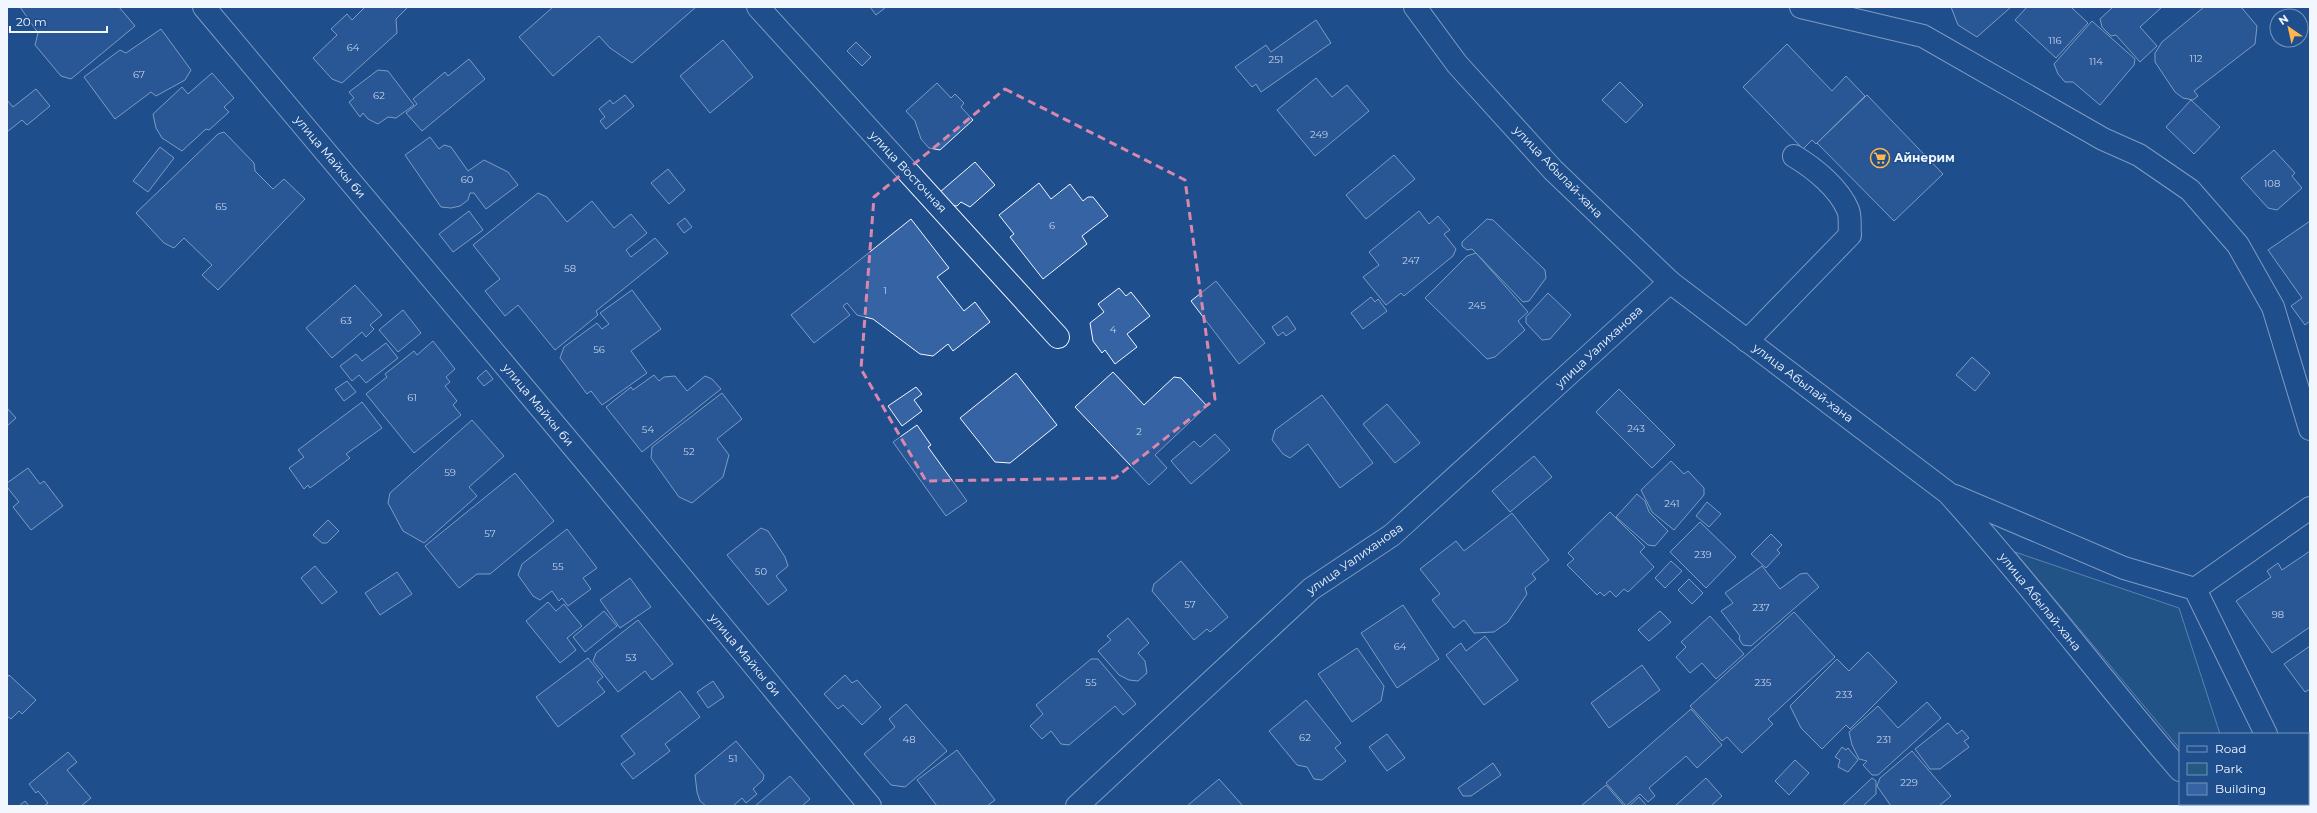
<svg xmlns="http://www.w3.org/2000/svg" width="2317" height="813" viewBox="0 0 2317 813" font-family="Montserrat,sans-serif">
  <rect width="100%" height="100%" fill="#1f4e8c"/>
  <path fill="#245a82" stroke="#a8bbd7" d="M2015,552L2179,608L2220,734H2180V749Z"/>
  <g fill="#3563a3" stroke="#f2f6ff">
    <path d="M20,7H119L135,26L71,79L61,76L35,45L38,33Z"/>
    <path d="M365,7H408L396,19L397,33L342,83L332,79L313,58L337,35L331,29L347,14L352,20Z"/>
    <path d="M553,7H696L632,63L610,48L599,36L553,76L519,37Z"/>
    <path d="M870,7H886L876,15Z"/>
    <path d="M1951,7H2011L1977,37L1958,25Z"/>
    <path d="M2027,7H2071L2088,23L2056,58L2015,20Z"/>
    <path d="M2113,7H2162L2140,27L2157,46L2140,62L2116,35L2111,36L2102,27L2100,19Z"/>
    <path d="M2204,7H2241L2257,26L2255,44L2194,91L2198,96L2193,100L2183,98L2175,92L2155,62V53L2162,42Z"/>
    <path d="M1316,20L1331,43L1261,92L1256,84L1252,87L1235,67L1266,45L1271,52Z"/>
    <path d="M2092,21L2135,59L2134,65L2100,105L2073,82H2065L2058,74L2054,64Z"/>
    <path d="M161,29L191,70L185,80L156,96L151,92L115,119L84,77L120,50L126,53Z"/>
    <path d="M723,40L753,77L710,113L680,76Z"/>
    <path d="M856,42L871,57L862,66L847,51Z"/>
    <path d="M1787,44L1832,91L1846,76L1865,96L1816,144L1812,140L1803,149L1743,87Z"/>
    <path d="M469,59L485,79L422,131L406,113L417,104L413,99L445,72L448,76Z"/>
    <path d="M378,70L388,71L414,105L396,118L388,117L378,124L368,119L363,113L360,117L349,102L354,98L349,92Z"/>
    <path d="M212,73L234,98L224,107L229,112L209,130L206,129L182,151L162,138L156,128L153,114L182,87L188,94Z"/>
    <path d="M1316,78L1332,97L1347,85L1369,111L1315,156L1277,110Z"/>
    <path d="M1620,82L1643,105L1626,123L1602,100Z"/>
    <path d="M937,83L951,98L955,94L964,103L961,107L973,120L940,150L929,148L921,139L915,121L906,111Z"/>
    <path d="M36,89L50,106L27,125L22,120L7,132V100L13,107Z"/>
    <path d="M625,95L634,106L606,129L600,121L605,117L599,109L610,100L613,104Z"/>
    <path d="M1867,95L1943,174L1894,221L1817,143Z"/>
    <path d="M2191,100L2220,127L2194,154L2166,127Z"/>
    <path d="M224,132L254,163L255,171L273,189L284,179L305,199L218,290L202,275L212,265L184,238L174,248L164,243L136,213L218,134Z"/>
    <path d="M430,137L439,149L444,145L451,147L468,171L484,160L508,172L518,185L486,209L474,193H470L468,200L460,206L451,208L441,207L405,155Z"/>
    <path d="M160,147L174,158L148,192L133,181Z"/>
    <path d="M2274,150L2295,173L2292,176L2302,188L2277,210L2268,208L2241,178Z"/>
    <path d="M1394,155L1415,179L1366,219L1346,195Z"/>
    <path d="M975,162L995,185L970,207L961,202L957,206L950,205L940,192Z"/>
    <path d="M668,169L685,190L669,204L651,183Z"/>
    <path d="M1039,183L1051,199L1070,184L1083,201L1088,197H1093L1108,216L1082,236L1087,244L1043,279L1010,237L1014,234L999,215Z"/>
    <path d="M538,193L547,197L567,222L592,201L614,228L631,214L647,233L626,250L631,257L655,238L668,253L596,311L598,315L555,350L518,305L505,316L485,291L500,279L473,245Z"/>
    <path d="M469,211L483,230L453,252L439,234Z"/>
    <path d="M1419,211L1429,224L1438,216L1450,230L1444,234L1456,249L1453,256L1404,296L1401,293L1386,305L1363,277L1379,265L1369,252Z"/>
    <path d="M685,218L692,227L684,233L677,224Z"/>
    <path d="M911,219L949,268L937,277L964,311L975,302L990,322L953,351L948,344L933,356L920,354L873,319L857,315L847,303L843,306L850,315L814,343L791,315Z"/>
    <path d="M1487,219L1493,220L1545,270L1546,278L1529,301L1523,302L1472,249L1467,250L1462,246V242Z"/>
    <path d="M2310,221V321L2305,325L2291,306L2302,298L2268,250Z"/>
    <path d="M1476,253L1528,312L1518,321L1525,330L1495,357L1487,359L1425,298L1467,256Z"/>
    <path d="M1216,281L1265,343L1239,364L1191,301Z"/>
    <path d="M355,285L382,315L370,325L374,329L366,337L362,332L332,358L306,328Z"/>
    <path d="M1119,288L1126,296L1131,292L1150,316L1127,334L1137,347L1115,364L1105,350L1102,353L1093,341L1090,323L1104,312L1098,304Z"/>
    <path d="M632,290L661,329L631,351L647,373L602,405L591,391L587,394L560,358L564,347L597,323L602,329L609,324L600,313Z"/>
    <path d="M1548,293L1571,315L1550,339L1542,340L1526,323V317Z"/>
    <path d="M1371,297L1375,302L1378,299L1387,311L1363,329L1351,313Z"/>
    <path d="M403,310L421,333L398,352L379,330Z"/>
    <path d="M1287,316L1296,329L1286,336L1283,332L1278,336L1272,327Z"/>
    <path d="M433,341L455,369L446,377L450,382L445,386L457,401L453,405L461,415L414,453L366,394L387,377L385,374L414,351L417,355Z"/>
    <path d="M386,343L398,358L366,383L359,375L352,381L340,366L356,354L362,361Z"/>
    <path d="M1972,357L1990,373L1975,391L1956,375Z"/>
    <path d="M486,370L493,379L484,386L477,378Z"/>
    <path d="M1113,372L1144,405L1174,377L1181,378L1207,406L1155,455L1167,468L1149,485L1075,407Z"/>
    <path d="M1016,373L1057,425L1010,463L995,462L960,418Z"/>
    <path d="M654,375L659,381L664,377L675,376L687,391L705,376L712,379L721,389L642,452L606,407L631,387L633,390Z"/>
    <path d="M347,381L356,392L344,401L335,389Z"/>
    <path d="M916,387L922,394L914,400L922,411L902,426L888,406Z"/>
    <path d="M1619,389L1675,445L1652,468L1596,412Z"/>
    <path d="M722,393L742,419L717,439L729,455L723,477L692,503L679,497L651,458L652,447Z"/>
    <path d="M1322,395L1373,463L1340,488L1308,444L1290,458L1283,454L1272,440L1275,430Z"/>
    <path d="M362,402L382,428L346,454L350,458L310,488L308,485L304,489L289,468L304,457L298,450Z"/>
    <path d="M1387,404L1420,443L1395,463L1363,424Z"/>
    <path d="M7,408L16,418L7,426Z"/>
    <path d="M472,420L504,456L469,487L477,496L424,543L403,531L388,503L390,493Z"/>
    <path d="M917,425L931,445L928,447L967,501L946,516L893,442Z"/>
    <path d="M1215,434L1230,450L1191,484L1171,461L1194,441L1200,447Z"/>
    <path d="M1534,456L1552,477L1510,512L1492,491Z"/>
    <path d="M1671,461L1684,474L1688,471L1704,488V495L1674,530L1652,512L1641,490Z"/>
    <path d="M28,468L40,484L44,481L63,506L31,530L13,507L19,502L7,487V483Z"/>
    <path d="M515,473L554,521L490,574H477L459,588L425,546Z"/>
    <path d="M1637,494L1645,501L1649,512L1668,531L1655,546L1648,545L1616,517Z"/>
    <path d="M1707,502L1721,514L1709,527L1696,516Z"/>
    <path d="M1610,512L1645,547L1640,552L1654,567L1628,592L1624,589L1616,597L1610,591L1604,596L1600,592L1597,595L1567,565L1574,559L1568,553Z"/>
    <path d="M1512,513L1549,560L1532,574L1536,579L1525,588L1527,594L1508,622L1494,632L1474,633L1464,620L1454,628L1432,600L1440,594L1420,569L1456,541L1464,551Z"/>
    <path d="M328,520L339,531L327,543H322L313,535Z"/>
    <path d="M1700,522L1736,557L1706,588L1670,552Z"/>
    <path d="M761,528L768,531L785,557L788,566L776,576L787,590L768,605L727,555Z"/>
    <path d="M567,529L597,568L583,578L591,589L568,606L562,598L559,601L552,591L540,600L533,596L518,575L522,564Z"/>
    <path d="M1771,534L1782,545L1777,550L1780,553L1766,568L1751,554Z"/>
    <path d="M2310,551V627L2272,653L2236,601L2271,577L2267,571L2278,563L2282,570Z"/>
    <path d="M1181,561L1228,617L1210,632L1207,629L1194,640L1152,591L1154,584Z"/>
    <path d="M1671,561L1682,571L1665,588L1655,578Z"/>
    <path d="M315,566L337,592L322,604L301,578Z"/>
    <path d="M1762,566L1780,589L1800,574L1807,573L1819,587L1751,646L1743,645L1739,639L1740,636L1721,611L1733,603L1725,593Z"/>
    <path d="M397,572L412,594L380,615L365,593Z"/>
    <path d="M630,578L651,607L620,628L600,600Z"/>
    <path d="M1689,579L1703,593L1692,604L1678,590Z"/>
    <path d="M548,602L556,611L564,604L582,626L567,638L576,650L560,663L526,621Z"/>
    <path d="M1403,605L1439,659L1397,688L1361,633Z"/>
    <path d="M604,611L617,626L585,652L573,637Z"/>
    <path d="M1660,611L1671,622L1649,641L1638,630Z"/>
    <path d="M1794,612L1835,657L1768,719L1773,724L1742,753L1727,737L1722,741L1690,706Z"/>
    <path d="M1710,616L1744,654L1716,679L1702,663L1690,673L1676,657L1686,647L1681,642Z"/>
    <path d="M1128,618L1149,643L1138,653L1145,661L1147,673L1138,681L1129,680L1119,675L1098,651L1111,640L1107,636Z"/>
    <path d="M638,620L673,664L652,680L645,671L618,692L593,661L596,653Z"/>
    <path d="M1485,636L1518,680L1484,705L1446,655L1461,643L1466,651Z"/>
    <path d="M2310,646V689L2305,692L2284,664Z"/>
    <path d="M1357,648L1384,686L1381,701L1352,722L1318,674Z"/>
    <path d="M1868,652L1897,682L1850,729L1846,725L1822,749L1801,728L1790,706L1837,659L1849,671Z"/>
    <path d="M588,658L603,677L597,682L605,692L558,727L536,697Z"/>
    <path d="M1091,659H1098L1136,704L1123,715L1115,706L1069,745L1061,744L1051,731L1042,739L1030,726L1043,714L1036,705Z"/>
    <path d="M1642,665L1660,690L1609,728L1591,703Z"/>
    <path d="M9,675L36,700L22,714L19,711L11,719L7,716V678Z"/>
    <path d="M845,675L852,683L857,680L881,707L862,725L843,705L838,709L824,694Z"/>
    <path d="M713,681L724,697L708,708L697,692Z"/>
    <path d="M680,691L700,717L665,744L670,751L633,779L621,764L635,754L621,736Z"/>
    <path d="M1306,700L1341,743L1335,748L1346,761L1322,780L1314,779L1307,767L1297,765L1269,731Z"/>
    <path d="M1927,702L1941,718L1878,775H1872L1863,765L1867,761L1859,759L1852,745L1849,732L1878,706L1898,728Z"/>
    <path d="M906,704L947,751L905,787L891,785L864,754L895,727L889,719Z"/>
    <path d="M1691,709L1722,745L1697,768L1686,756L1649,788L1655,796L1648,802L1640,794L1626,806L1606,783Z"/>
    <path d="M1948,723L1957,734L1962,730L1969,738L1964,741L1969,747L1940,769H1930L1915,749Z"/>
    <path d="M1387,734L1405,758L1387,771L1369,747Z"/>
    <path d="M736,741L764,775L763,780L753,789L757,794L746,803L742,798L733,806H706L700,801L697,792L695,775Z"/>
    <path d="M1842,747L1846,750L1848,748L1858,760L1848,772L1838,767L1840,760L1835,757Z"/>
    <path d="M957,750L995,800L987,806H937L917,780Z"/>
    <path d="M1912,751L1951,796L1939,806H1891L1877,786L1880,778Z"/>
    <path d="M68,752L77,762L67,770L91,798L81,806H44L48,803L38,791L36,793L29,784Z"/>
    <path d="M1795,760L1809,773L1789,795L1775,781Z"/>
    <path d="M1493,763L1501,775L1471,796H1463L1458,788Z"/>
    <path d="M790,776L810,799L802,806H755Z"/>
    <path d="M1706,778L1722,796L1711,806H1675Z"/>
    <path d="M1872,778L1876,781V794L1863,806H1842Z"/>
    <path d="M1219,779L1243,806H1187Z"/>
    <path d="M1606,785L1624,806H1581Z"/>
    <path d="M1639,797L1647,806H1629Z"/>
    <path d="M25,801L29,806H19Z"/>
  </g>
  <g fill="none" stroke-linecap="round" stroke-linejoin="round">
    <defs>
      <g id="minor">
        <path d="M204,7L592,469L870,806"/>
        <path d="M758,7L1058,337"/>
        <path d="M1415,7L1457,64L1553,170L1670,282L1948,493C2029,582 2101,679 2180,770"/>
        <path d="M1801,7L1923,36L2103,139L2139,155L2190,190L2238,245L2273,307L2310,429"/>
        <path d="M1747,341L1850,235C1849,228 1851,217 1848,210C1839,188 1814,168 1794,156"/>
        <path d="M1955,496L2124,568L2195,589L2266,734"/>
        <path d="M2195,589L2310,508"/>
        <path d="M2210,804L2212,806"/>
        <path d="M2300,804L2301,806"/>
        <path d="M1077,806L1311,589L1392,535L1670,282"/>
      </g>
    </defs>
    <use href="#minor" stroke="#f2f6ff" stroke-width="24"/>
    <use href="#minor" stroke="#1f4e8c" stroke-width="22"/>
  </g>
  <path d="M0 0H2317V813H0ZM1005,89L1185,180L1215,399L1115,478L926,481L861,369L874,197Z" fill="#1f4e8c" fill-opacity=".55" fill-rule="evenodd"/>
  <path fill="none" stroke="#da87ad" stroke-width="3" stroke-dasharray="8 5" stroke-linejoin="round" d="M1005,89L1185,180L1215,399L1115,478L926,481L861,369L874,197Z"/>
  <defs>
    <symbol id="supermarket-ring" viewBox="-11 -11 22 22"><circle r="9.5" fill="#1f4e8c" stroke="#ffb74d" stroke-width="1.5"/><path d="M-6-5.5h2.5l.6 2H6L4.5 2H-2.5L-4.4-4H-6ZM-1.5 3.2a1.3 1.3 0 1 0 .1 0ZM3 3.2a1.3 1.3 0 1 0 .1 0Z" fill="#ffb74d"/></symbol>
  </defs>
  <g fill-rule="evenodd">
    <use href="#supermarket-ring" x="1869" y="147" width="22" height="22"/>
  </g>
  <g text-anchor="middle" stroke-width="3" stroke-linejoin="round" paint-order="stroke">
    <g font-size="10" fill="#c3d1e8">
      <text x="2055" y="44">116</text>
      <text x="353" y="51">64</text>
      <text x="2196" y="62">112</text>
      <text x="1276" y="63">251</text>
      <text x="2096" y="65">114</text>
      <text x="139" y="78">67</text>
      <text x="379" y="99">62</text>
      <text x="1319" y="138">249</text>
      <text x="467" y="183">60</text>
      <text x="2272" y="187">108</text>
      <text x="221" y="210">65</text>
      <text x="1052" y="229">6</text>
      <text x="1411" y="264">247</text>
      <text x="570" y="272">58</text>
      <text x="885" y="294">1</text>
      <text x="1477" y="309">245</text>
      <text x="346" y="324">63</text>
      <text x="1113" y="333">4</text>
      <text x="599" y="353">56</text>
      <text x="412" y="401">61</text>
      <text x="1636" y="432">243</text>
      <text x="648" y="433">54</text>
      <text x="1139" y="435">2</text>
      <text x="689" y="455">52</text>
      <text x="450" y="476">59</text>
      <text x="1672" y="507">241</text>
      <text x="490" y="537">57</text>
      <text x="1703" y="558">239</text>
      <text x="558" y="570">55</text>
      <text x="761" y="575">50</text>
      <text x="1190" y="608">57</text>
      <text x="1761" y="611">237</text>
      <text x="2278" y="618">98</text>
      <text x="1400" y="650">64</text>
      <text x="631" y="661">53</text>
      <text x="1091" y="686">55</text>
      <text x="1763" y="686">235</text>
      <text x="1844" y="698">233</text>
      <text x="1305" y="741">62</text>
      <text x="909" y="743">48</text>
      <text x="1884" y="743">231</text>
      <text x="733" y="762">51</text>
      <text x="1909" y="786">229</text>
    </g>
    <g font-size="12" fill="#f2f6ff" stroke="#1f4e8c">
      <text transform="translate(330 157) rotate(50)" y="4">улица Майкы би</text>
      <text transform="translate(908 172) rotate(47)" y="4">улица Восточная</text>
      <text transform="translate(1558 172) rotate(46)" y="4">улица Абылай-хана</text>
      <text transform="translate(1599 347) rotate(-43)" y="4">улица Уалиханова</text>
      <text transform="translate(1803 383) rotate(37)" y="4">улица Абылай-хана</text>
      <text transform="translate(538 405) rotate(50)" y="4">улица Майкы би</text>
      <text transform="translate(1355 559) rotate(-35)" y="4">улица Уалиханова</text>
      <text transform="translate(2040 602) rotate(51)" y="4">улица Абылай-хана</text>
      <text transform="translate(745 655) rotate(50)" y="4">улица Майкы би</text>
    </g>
    <g font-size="12" font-weight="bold" fill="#f2f6ff" stroke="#1f4e8c" text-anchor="start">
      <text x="1894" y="162">Айнерим</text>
    </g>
  </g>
  <rect width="2317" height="813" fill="none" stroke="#f2f6ff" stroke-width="16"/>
  <rect x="2179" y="733" width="130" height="72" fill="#1f4e8c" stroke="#7391ba"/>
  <rect x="2187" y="746" width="20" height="6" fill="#1f4e8c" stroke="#7391ba"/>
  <text x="2215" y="753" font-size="12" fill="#f2f6ff">Road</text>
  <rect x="2187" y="763" width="20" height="12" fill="#245a82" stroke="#7391ba"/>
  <text x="2215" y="773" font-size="12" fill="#f2f6ff">Park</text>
  <rect x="2187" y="783" width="20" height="12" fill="#3563a3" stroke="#7391ba"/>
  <text x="2215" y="793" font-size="12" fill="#f2f6ff">Building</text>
  <g transform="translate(2289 28) rotate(326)"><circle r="19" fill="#1f4e8c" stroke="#7391ba"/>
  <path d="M0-3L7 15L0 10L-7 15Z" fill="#ffb74d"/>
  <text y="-6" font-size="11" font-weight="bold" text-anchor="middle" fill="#f2f6ff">N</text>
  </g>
  <path d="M10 26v6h97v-6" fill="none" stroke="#f2f6ff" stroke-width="2"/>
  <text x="16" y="26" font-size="12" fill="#f2f6ff" stroke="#1f4e8c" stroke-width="3" paint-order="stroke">20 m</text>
</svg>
